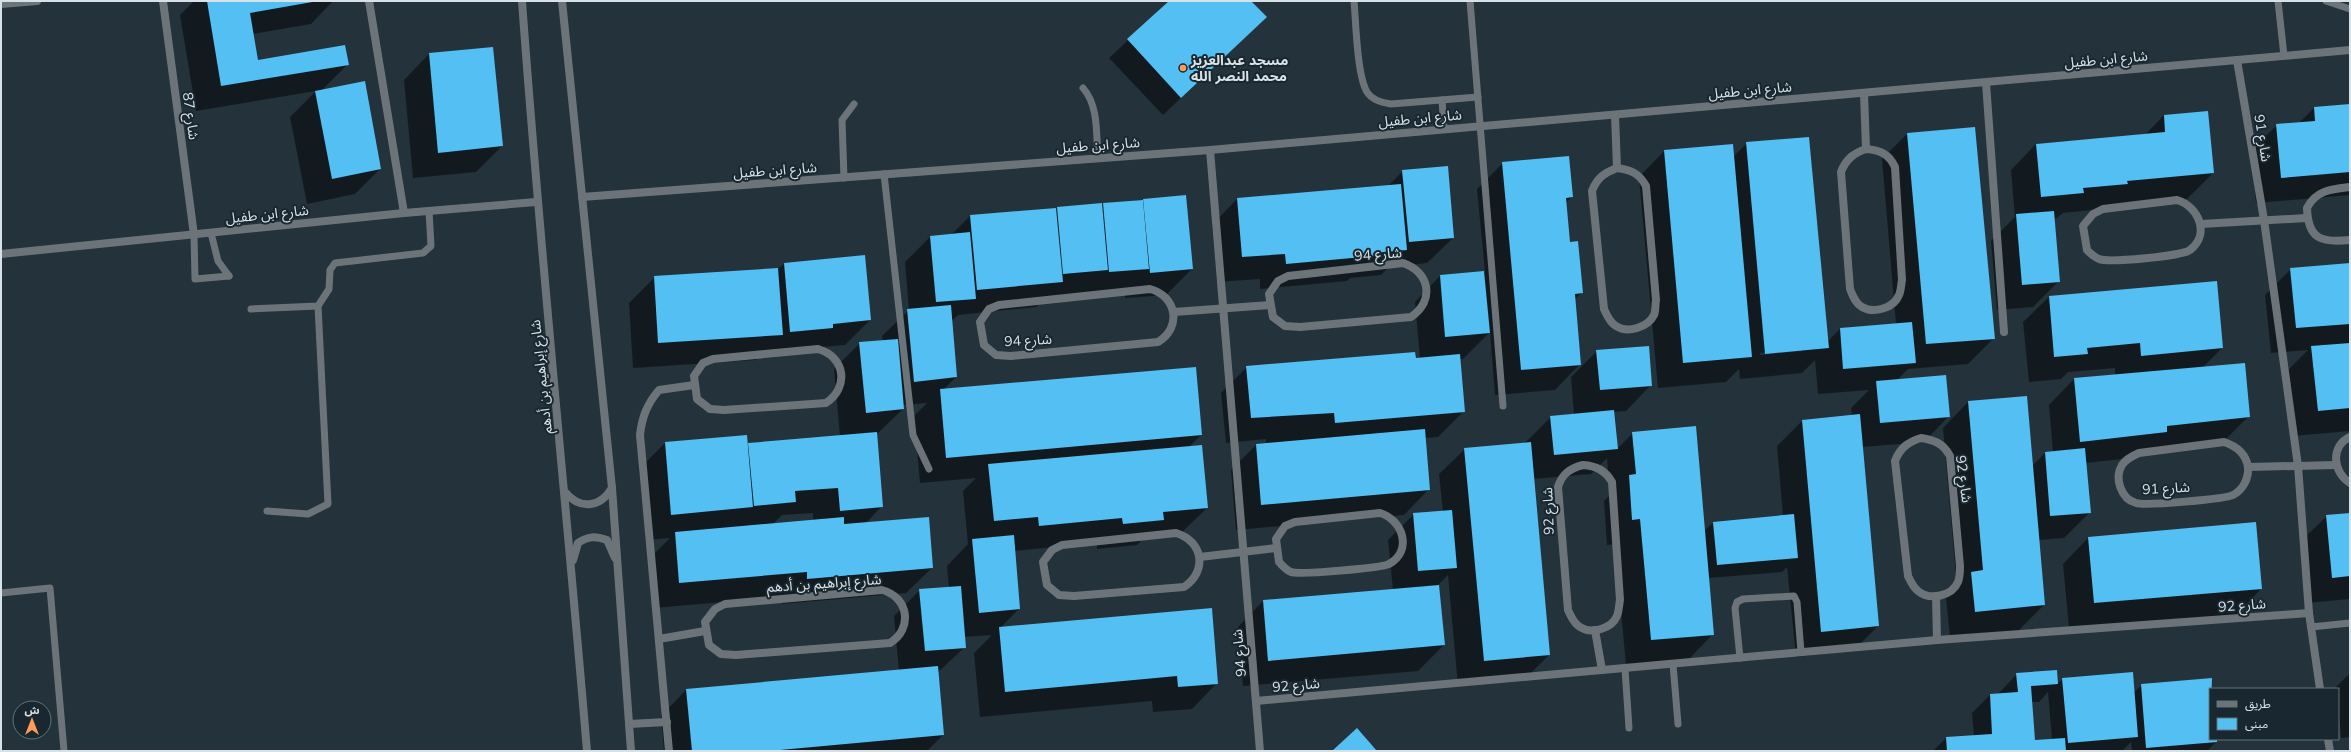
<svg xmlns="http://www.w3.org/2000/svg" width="2351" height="752" viewBox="0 0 2351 752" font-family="Mulish,'Noto Sans Arabic',sans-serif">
  <rect width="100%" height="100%" fill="#23323b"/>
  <g fill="#0007" fill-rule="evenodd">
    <path d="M194,1H333L311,24L252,34L257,61L347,65L322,90L380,169L355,194L307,204L290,117L316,91L196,111L180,15Z"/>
    <path d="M1170,1H1250L1247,35L1163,115L1109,58Z"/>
    <path d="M429,54L502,146L476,172L413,178L404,80Z"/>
    <path d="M2350,105V195L2256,203L2251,151L2277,125L2299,123L2314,108Z"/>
    <path d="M2164,115L2213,173L2187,199L2104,206L2101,209L2063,213L2057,218L2053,219L2059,281L2033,307L1997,310L1991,241L2015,217L2011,170L2036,144L2145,135Z"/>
    <path d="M1907,134L1994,338L1968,364L1908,369L1897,380L1949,416L1924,442L1862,447L1878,626L1853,651L1796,657L1787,567L1782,572L1708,578L1713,634L1688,660L1626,666L1615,544L1607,545L1604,501L1610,495L1607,458L1591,474L1533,479L1549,655L1524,680L1458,686L1448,575L1438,585L1444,645L1418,671L1243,686L1238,627L1263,601L1393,590L1388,540L1414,514L1443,512L1439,474L1465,449L1525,443L1551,417L1574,415L1571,377L1597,351L1651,385L1626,411L1613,412L1617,449L1633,433L1704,531L1713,523L1783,516L1777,446L1802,421L1852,416L1851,408L1869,390L1818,394L1815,360L1802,373L1740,379L1739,369L1726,382L1658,388L1639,177L1664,151L1734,156L1747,143L1827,342L1840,329L1896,324L1882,159ZM1802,349V351L1760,355V353Z"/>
    <path d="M1503,163L1572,197L1565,203L1569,243L1582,292L1574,300L1580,364L1555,390L1495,395L1490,332L1463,359H1459L1464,411L1438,437L1425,438L1429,489L1404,515L1236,530L1231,470L1256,445L1266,444V439L1226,443L1221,393L1247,367L1420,359L1415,302L1440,276L1485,272L1477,189Z"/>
    <path d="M1403,171L1453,238L1427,263L1389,267L1381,275L1350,278L1347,281L1260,289V279L1217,282L1212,225L1237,199L1388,186Z"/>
    <path d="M1185,196L1192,269L1166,295L1125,298L1124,292L1045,299L1036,307L958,315L951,322L956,377L943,390L1201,435L1188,448L1207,508L1181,533L1146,536L1137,545L1097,549V543L1014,551L1019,609L1000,628L1217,683L1192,709L1153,712L1152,701L980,717L974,653L992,635L964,637L965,647L937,673L943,735L927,751H664L661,716L686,690L899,671L894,616L920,590L949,588L947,566L968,544L963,491L976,478L920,483L914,416L927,403L903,405V409L876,435L882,506L866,523L932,568L906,593L782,604V597L654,608L650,558L670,538L646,540L639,469L665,443L746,436L747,445L840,436L834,369L860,343L883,341L882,336L909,310L905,262L930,237L951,235L970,216L1055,210L1057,208ZM813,513V521L773,524L782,515Z"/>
    <path d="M784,264L870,320L845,345L764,352L756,360L633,368L629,303L655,277L778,269Z"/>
    <path d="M2350,264V431L2292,436L2286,372L2308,350L2271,353L2265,295L2291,269Z"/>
    <path d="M2216,282L2222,348L2202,368L2249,416L2223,442L2147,450L2141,457L2085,463L2090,512L2064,538L2038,540L2044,605L2018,631L1950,637L1946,598L1957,587L1943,428L1968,402L2032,466L2045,453L2053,452L2049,405L2074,379L2115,375V368L2068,372L2061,379L2029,382L2023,322L2049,297Z"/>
    <path d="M2350,514V599L2307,603L2301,541L2327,516Z"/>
    <path d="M2088,538L2261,589L2236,615L2069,628L2063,564Z"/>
    <path d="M2056,671L2057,684L2063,679L2133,693L2142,685L2210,739H2216V742L2207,751H2132L2131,742L2123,750L2115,751H1933L1946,738L1974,736L1972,713L1990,695L1998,694L2017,674ZM2048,692L2052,739L2034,741L2031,702H2039Z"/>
    <path d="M2350,673V737L2341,738L2336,687Z"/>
  </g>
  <g fill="#53bff3">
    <path d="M207,1H318L250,13L258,60L345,45L349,65L221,86Z"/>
    <path d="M1169,1H1251L1267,17L1181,98L1127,39Z"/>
    <path d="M493,47L503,146L438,153L429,53Z"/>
    <path d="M365,81L381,169L332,179L315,91Z"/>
    <path d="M2350,104V172L2281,178L2276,124L2315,121L2314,107Z"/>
    <path d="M2208,111L2214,173L2127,181L2128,184L2083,188L2084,193L2041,197L2036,144L2165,132L2164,115Z"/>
    <path d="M1975,127L1995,339L1926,344L1907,133Z"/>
    <path d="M1809,137L1829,348L1765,354L1746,142Z"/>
    <path d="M1733,144L1752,357L1683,363L1664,150Z"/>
    <path d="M1569,156L1573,197L1566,198L1570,242L1578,241L1583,293L1575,294L1581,365L1521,370L1502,162Z"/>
    <path d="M1448,166L1454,238L1409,242L1402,170Z"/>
    <path d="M1401,184L1407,250L1373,253L1374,256L1286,264L1285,254L1242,257L1237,198Z"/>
    <path d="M1186,195L1193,269L1150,273L1143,199Z"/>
    <path d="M1143,200L1149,269L1109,272L1103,203Z"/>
    <path d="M1102,203L1108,270L1063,274L1057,207Z"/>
    <path d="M1056,208L1063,282L977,290L970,215Z"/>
    <path d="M2054,211L2060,282L2022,285L2016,214Z"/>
    <path d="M970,232L976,299L936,302L930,236Z"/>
    <path d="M865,255L871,320L833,324V328L790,332L784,263Z"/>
    <path d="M2350,263V324L2296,328L2290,268Z"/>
    <path d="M778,268L783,335L658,343L654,276Z"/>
    <path d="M1484,271L1490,333L1445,337L1440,275Z"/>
    <path d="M2217,281L2223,348L2141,356L2140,343L2087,348L2088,354L2054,357L2049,296Z"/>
    <path d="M951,305L957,377L914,382L907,309Z"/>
    <path d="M1912,322L1916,363L1843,369L1840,328Z"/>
    <path d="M898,339L904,409L866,413L859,342Z"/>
    <path d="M2350,343V408L2318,411L2311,346Z"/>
    <path d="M1649,346L1652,386L1600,390L1596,350Z"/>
    <path d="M1415,352L1416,358L1460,354L1465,412L1335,423L1334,413L1251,418L1246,366Z"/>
    <path d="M2245,363L2250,417L2167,426V432L2080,442L2074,378Z"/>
    <path d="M1196,367L1202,435L946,458L940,389Z"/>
    <path d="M1946,375L1950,417L1880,423L1876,381Z"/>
    <path d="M2027,396L2045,605L1975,612L1971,572L1983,570L1968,401Z"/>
    <path d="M1614,410L1618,449L1554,455L1550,416Z"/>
    <path d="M1860,414L1879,626L1821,632L1802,420Z"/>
    <path d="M1696,426L1714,635L1651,640L1640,519L1632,520L1629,475L1636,474L1632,432Z"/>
    <path d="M1425,429L1430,490L1261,505L1256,444Z"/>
    <path d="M877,432L883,507L840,511L838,488L795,491L796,502L754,506L748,443Z"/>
    <path d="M747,435L753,507L671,515L665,442Z"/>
    <path d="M1531,442L1550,655L1484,661L1464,448Z"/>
    <path d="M1202,445L1208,508L1163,512L1164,520L1123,524L1122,518L1039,526L1038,517L994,521L988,464Z"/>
    <path d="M2085,448L2091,513L2050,516L2045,452Z"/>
    <path d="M1452,510L1457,568L1418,571L1413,513Z"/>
    <path d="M2350,513V576L2332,578L2326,515Z"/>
    <path d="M1794,514L1798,558L1717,565L1713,522Z"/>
    <path d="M844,517V524L929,517L933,568L807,579V572L679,583L675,532Z"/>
    <path d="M2256,522L2262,589L2094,603L2088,537Z"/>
    <path d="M1014,535L1020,609L979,613L972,539Z"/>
    <path d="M1439,585L1445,645L1268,661L1263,600Z"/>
    <path d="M961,586L966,648L925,651L919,589Z"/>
    <path d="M1212,608L1218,684L1178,687L1177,676L1005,692L999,627Z"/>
    <path d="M938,666L944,735L769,751H692L686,689Z"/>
    <path d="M2057,670L2058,684L2031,686L2035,740L2065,738L2066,751H1947L1946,737L1992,734L1990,694L2018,692L2016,673Z"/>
    <path d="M2133,672L2138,737L2068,743L2062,678Z"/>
    <path d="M2212,678L2210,739H2217V742L2146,748L2141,684Z"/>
    <path d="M1357,728L1377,751H1332Z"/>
  </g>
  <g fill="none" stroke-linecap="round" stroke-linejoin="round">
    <g stroke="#6d7479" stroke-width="7">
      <path d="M1354,1C1356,24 1357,75 1367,92C1372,100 1383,103 1391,104L1478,97"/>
      <path d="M1470,1L1503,406"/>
      <path d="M2278,1L2284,56"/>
      <path d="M2326,1L2350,9"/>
      <path d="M1083,88C1099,106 1096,135 1098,158"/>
      <path d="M1442,100L1444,129"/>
      <path d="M884,174L913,435L929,469"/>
      <path d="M844,178L842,120L854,104"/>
      <path d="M211,233L218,261L229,276"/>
      <path d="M194,235L195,279L229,276"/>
      <path d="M251,309L318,306L329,289L330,270L335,263L423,253L431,246L429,211"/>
      <path d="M267,511L308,514L328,504L318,306"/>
      <path d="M1,593L50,588L64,751"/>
      <path d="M2311,627L2350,623"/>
      <path d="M1740,658L1735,608L1737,602L1743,599L1794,596L1797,602L1801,652"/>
      <path d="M1673,664L1678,724"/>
      <path d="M1625,669L1629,728"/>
    </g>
    <g stroke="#6d7479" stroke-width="8">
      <path d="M163,1L194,235"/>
      <path d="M369,1L404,213"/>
      <path d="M1,4L37,1"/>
      <path d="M2237,60L2350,50"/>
      <path d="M1986,83L2004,332"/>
      <path d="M1864,93L1866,149"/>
      <path d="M1615,115L1617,168"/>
      <path d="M1866,149C1880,150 1889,154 1895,167L1902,280C1901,285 1901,291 1899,295C1894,308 1874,314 1862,307C1855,303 1853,296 1850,289L1841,172C1846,159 1854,153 1866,149Z"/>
      <path d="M1210,150L1260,751"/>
      <path d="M1617,168C1631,170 1639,173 1646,186L1656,300C1655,304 1656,311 1654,315C1648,327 1628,334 1616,326C1609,322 1607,315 1604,309L1592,191C1597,178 1604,173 1617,168Z"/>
      <path d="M2350,187C2332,189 2316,190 2307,208C2308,239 2321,243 2350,240"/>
      <path d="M2177,200C2198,206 2211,234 2190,250C2183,256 2109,263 2099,259C2094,257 2090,253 2087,250L2083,226L2093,214L2103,209Z"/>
      <path d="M2201,224L2307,218"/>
      <path d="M1403,263C1430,272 1435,301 1411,317L1300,327L1285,326L1273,317L1269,294L1278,281L1288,276Z"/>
      <path d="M1150,289C1177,296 1182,328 1158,342L1011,356L996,355L984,345L980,322L989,309L999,305Z"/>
      <path d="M1174,312L1270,305"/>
      <path d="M818,349C846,357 849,388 826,403L724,410L710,409L697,399L694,376L703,363L713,359Z"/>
      <path d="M2350,437C2330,446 2333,473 2350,483"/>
      <path d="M1921,438C1934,440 1943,443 1950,456L1960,566C1960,571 1960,577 1958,582C1952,596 1930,601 1918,591C1913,587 1911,582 1908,576L1895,461C1900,448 1908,442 1921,438Z"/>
      <path d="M2224,442C2236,446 2246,454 2248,467C2249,478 2243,490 2233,495C2225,499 2146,506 2136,503C2121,499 2114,478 2122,465C2126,459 2132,456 2139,453Z"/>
      <path d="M1583,465C1596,466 1605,470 1612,482L1620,600C1619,605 1619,611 1617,616C1612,628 1592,635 1580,627C1573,623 1571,616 1568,610L1558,487C1562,474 1570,468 1583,465Z"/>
      <path d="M2248,467L2336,465"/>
      <path d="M1380,513C1403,520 1413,551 1389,564C1381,568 1299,575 1291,572C1286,570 1283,566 1279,562L1276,539L1285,526L1295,522Z"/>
      <path d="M1176,533C1203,541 1208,571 1184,587L1074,596L1059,595L1047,585L1043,562L1052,550L1062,545Z"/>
      <path d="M1200,557L1276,548"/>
      <path d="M882,590C909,597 913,629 890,643L736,655L721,654L709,645L705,622L715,609L725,604Z"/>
      <path d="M1936,596L1937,640"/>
      <path d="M1595,630L1602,670"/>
      <path d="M659,639L705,631"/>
      <path d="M1256,701L1937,640L2309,613"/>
      <path d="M629,724L667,722"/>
      <path d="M669,751L640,435C642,417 647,404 659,390L694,385"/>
    </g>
    <g stroke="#6d7479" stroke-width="8">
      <path d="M522,1C540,251 566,501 587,751"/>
      <path d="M562,1L612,488L631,751"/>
      <path d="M582,197L1210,150L2237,60L2264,220L2298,466L2309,613L2320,689"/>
      <path d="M1,254L404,213L536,202"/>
      <path d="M565,492C580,510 600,508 612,488"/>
      <path d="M573,560L578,543C588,536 595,536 607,540L615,558"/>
      <path d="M2328,739L2330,751"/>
    </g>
  </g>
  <circle fill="#fe9b59" stroke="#192830" stroke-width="1.5" cx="1183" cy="68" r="4"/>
  <g text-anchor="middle" stroke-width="4" stroke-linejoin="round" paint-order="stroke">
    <g font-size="14" fill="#d8e1e7" stroke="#192830">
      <text transform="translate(2106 59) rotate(-5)" y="5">شارع ابن طفيل</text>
      <text transform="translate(1750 90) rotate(-5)" y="5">شارع ابن طفيل</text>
      <text transform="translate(191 116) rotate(82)" y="5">شارع 87</text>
      <text transform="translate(1420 118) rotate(-5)" y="5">شارع ابن طفيل</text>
      <text transform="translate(2263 138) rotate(81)" y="5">شارع 91</text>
      <text transform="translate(1098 145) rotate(-4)" y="5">شارع ابن طفيل</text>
      <text transform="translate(775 170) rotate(-4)" y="5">شارع ابن طفيل</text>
      <text transform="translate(267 214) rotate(-6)" y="5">شارع ابن طفيل</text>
      <text transform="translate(1378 254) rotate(-4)" y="5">شارع 94</text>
      <text transform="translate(1028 340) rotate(-3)" y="5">شارع 94</text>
      <text transform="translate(541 377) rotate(-96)" y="5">شارع إبراهيم بن أدهم</text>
      <text transform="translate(1964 479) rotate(82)" y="5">شارع 92</text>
      <text transform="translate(2166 488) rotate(-3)" y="5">شارع 91</text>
      <text transform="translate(1548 511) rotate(-92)" y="5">شارع 92</text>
      <text transform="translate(824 583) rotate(-4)" y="5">شارع إبراهيم بن أدهم</text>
      <text transform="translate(2242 605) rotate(-4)" y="5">شارع 92</text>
      <text transform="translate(1239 653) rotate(-95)" y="5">شارع 94</text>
      <text transform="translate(1296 685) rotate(-5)" y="5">شارع 92</text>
    </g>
    <g font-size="14" font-weight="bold" fill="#d8e1e7" stroke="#192830" text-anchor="start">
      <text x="1191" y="65">مسجد عبدالعزيز<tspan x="1191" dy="16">محمد النصر الله</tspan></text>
    </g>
  </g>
  <rect width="2351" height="752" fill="none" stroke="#d8e1e7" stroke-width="4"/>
  <rect x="2209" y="688" width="130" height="52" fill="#192830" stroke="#657279"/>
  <rect x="2217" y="701" width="20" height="6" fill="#6d7479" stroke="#657279"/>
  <text x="2245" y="708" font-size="12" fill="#d8e1e7">طريق</text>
  <rect x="2217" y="718" width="20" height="12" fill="#53bff3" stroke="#657279"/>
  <text x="2245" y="728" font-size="12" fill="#d8e1e7">مبنى</text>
  <g transform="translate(32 720)"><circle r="19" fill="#192830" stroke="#657279"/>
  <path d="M0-3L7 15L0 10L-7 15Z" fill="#fe9b59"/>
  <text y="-6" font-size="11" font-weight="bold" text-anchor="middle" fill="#d8e1e7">ش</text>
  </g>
</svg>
